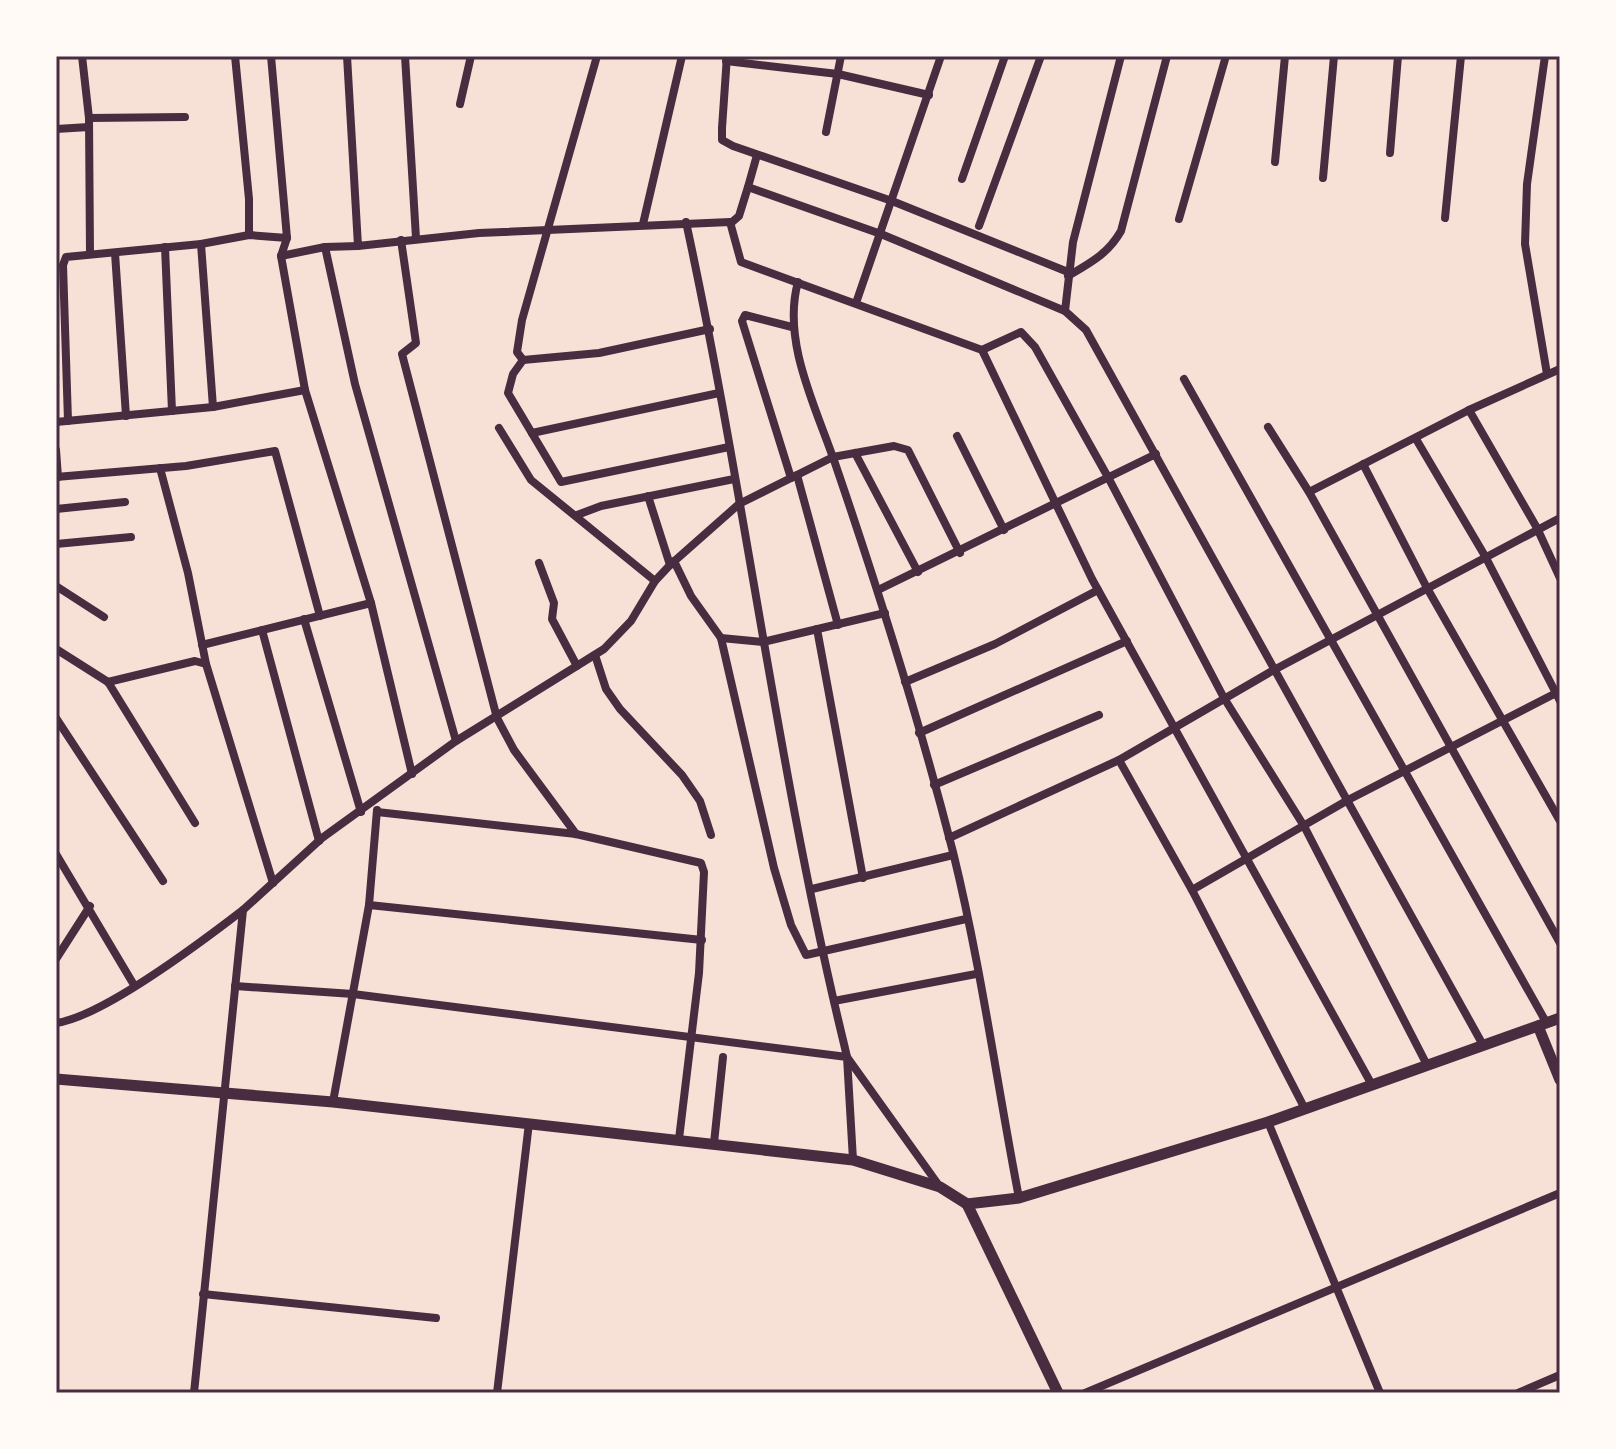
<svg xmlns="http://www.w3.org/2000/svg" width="1616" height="1449" viewBox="0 0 1616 1449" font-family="Figtree,sans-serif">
  <rect width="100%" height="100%" fill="#f7e1d7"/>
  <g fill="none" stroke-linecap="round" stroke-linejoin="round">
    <g stroke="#4a2c40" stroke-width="8">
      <path d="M82,56L89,118L185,117"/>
      <path d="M235,56L249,199V235"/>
      <path d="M347,56L358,246L479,233L730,222L741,262L982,350L1092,579L1372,1085"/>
      <path d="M405,56L416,238"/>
      <path d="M727,56L722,128V140L733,146L892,201L1068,272"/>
      <path d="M1545,56L1527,184L1525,244L1547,374"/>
      <path d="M726,61L838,74L929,95"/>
      <path d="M460,104L471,56"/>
      <path d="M89,118L90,254"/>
      <path d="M56,129L89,127"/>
      <path d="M826,132L841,56"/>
      <path d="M1390,153L1398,56"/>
      <path d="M757,155L748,187L881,234L1065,311L1086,330L1483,1045"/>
      <path d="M1275,162L1285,56"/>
      <path d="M1323,178L1334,56"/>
      <path d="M962,179L1005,56"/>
      <path d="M1445,218L1461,56"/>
      <path d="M1179,219L1226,56"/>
      <path d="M686,222C745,494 778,773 844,1044L847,1057L940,1187"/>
      <path d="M731,223L739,216L748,187"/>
      <path d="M643,224L682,56"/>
      <path d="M979,226L1041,56"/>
      <path d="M287,238L281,256L305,390L371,603L412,774"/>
      <path d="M401,240L416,343L402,354L497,718L514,750L576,834"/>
      <path d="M201,244L213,407"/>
      <path d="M165,247L172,411"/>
      <path d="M325,247L355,384L456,741"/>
      <path d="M115,253L126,416"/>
      <path d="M281,256L325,247L358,246"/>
      <path d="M1068,276C1090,263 1108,254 1121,231L1167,56"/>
      <path d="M798,282C781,343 818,411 837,469C880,595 920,723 953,852C981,966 997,1084 1019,1198"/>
      <path d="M856,303L941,56"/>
      <path d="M1065,311L1073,242L1121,56"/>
      <path d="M982,350L1021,332L1035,347L1109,479L1224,698L1304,826L1427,1065"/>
      <path d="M523,360L517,352L522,320L597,56"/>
      <path d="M523,360L513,374L508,393L561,482L729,447"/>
      <path d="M523,360L599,353L710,329"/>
      <path d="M1184,379L1546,1022"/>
      <path d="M1469,410L1560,369"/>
      <path d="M68,421L63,265L66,257L201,244L249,235L287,238L271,56"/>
      <path d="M56,422L213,407L305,390"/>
      <path d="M1268,427L1309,492L1560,943"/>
      <path d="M499,428L531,480L655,581"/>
      <path d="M532,433L719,393"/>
      <path d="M957,436L1004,530"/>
      <path d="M1416,439L1485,556L1560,701"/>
      <path d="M56,450L58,477"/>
      <path d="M855,453L918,572"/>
      <path d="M1363,464L1427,588L1560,821"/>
      <path d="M160,468L188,573L206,664"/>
      <path d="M797,475L838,625"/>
      <path d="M56,477L186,466L275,451L320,616"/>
      <path d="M791,478L742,321L745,315L792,327"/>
      <path d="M1309,492L1469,410L1537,528L1560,578"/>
      <path d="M648,496L670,565"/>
      <path d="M56,509L125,502"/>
      <path d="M577,515L601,506L734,479"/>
      <path d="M56,544L131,537"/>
      <path d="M674,561L691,596L721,638L774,868L791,925L806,955L966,919"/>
      <path d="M539,563L554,603L552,619L577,666"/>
      <path d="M56,586L104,617"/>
      <path d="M878,590L1156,454"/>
      <path d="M304,619L361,812"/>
      <path d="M817,629L863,878"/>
      <path d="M262,630L319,841"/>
      <path d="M721,638L763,642L885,613"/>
      <path d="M202,645L371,603"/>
      <path d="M56,649L108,682L195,823"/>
      <path d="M595,655L606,689L620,709L682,775L700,801L711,835"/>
      <path d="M108,682L195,661L206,664L273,883"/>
      <path d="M905,682L995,644L1098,590"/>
      <path d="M56,718L163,881"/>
      <path d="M919,733L1127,641"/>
      <path d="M1119,760L1192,890L1305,1109"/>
      <path d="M934,785L1099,715"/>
      <path d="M377,812L576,834L701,863L704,872L699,973L679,1139"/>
      <path d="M949,838L1119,760L1272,671L1560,518"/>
      <path d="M56,854L134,985"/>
      <path d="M812,889L953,855"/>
      <path d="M1192,890L1348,800L1560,691"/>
      <path d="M369,905L702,940"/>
      <path d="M56,959L90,906"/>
      <path d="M235,986L353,994L847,1057L853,1160"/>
      <path d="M834,1001L976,974"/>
      <path d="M56,1023C102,1017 204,940 243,910"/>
      <path d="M333,1102L369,905L377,810"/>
      <path d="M1268,1122L1380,1393"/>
      <path d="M714,1143L723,1057"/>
      <path d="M203,1294L436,1318"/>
      <path d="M194,1393L243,910L322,838L456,741L604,649L631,621L655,581L670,565L739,504L833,457L894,446L908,450L960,553"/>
      <path d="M497,1393L529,1123"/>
      <path d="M1085,1393L1560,1193"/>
      <path d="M1518,1393L1560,1375"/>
    </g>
    <g stroke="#4a2c40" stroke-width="11">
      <path d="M1538,1026L1560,1080"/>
      <path d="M56,1079L333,1102L853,1160L940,1187L967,1204"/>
      <path d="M967,1204L1019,1198L1268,1122L1560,1018"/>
      <path d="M967,1204L1058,1393"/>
    </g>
  </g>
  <rect width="1616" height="1449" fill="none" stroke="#fffaf5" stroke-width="116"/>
  <rect x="58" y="58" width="1500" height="1333" fill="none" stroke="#4a2c40" stroke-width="3"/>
</svg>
